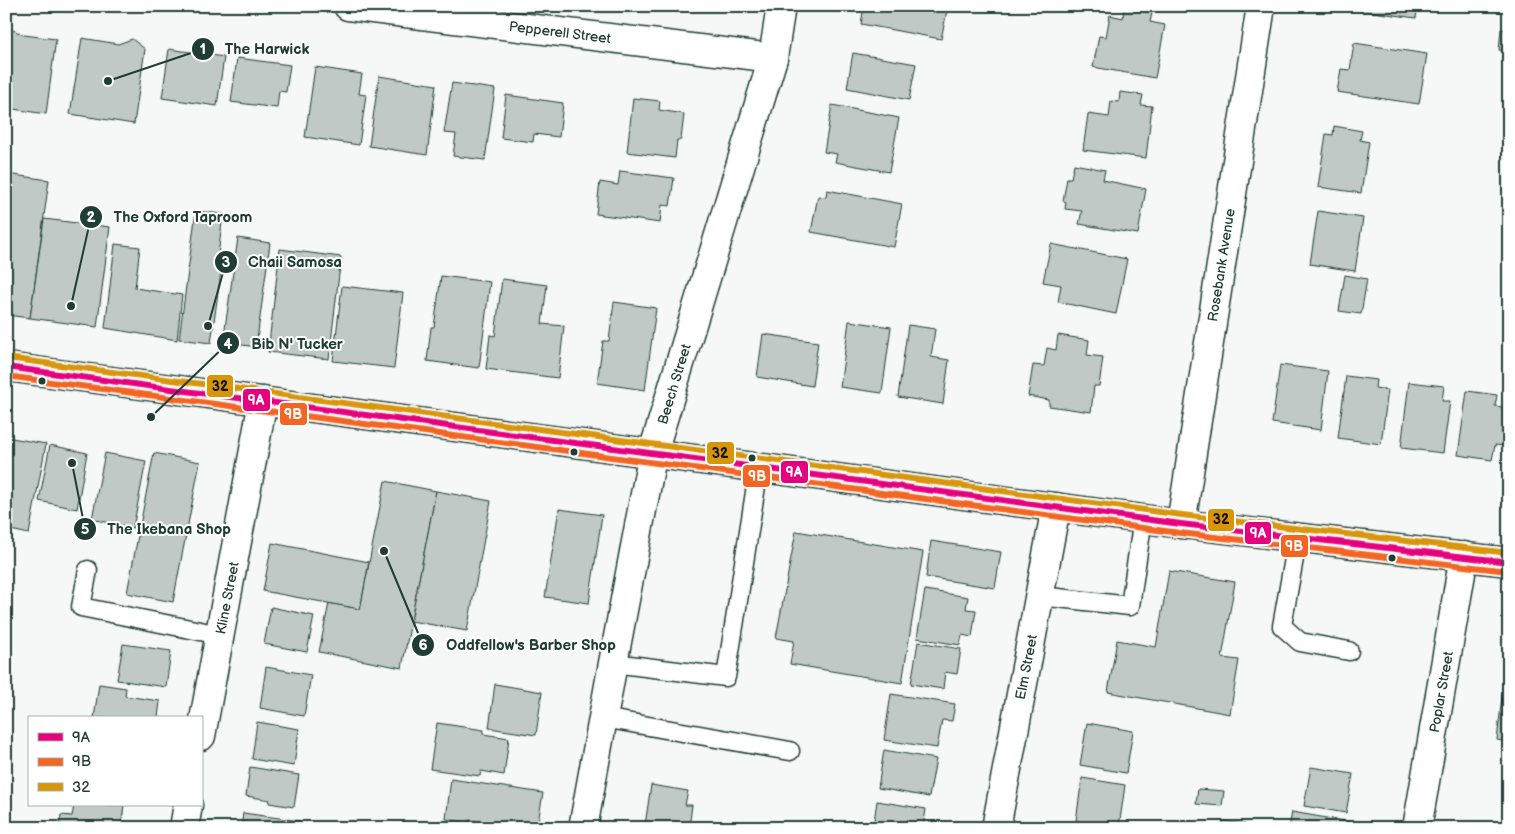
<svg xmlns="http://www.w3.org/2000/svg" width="1515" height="834" viewBox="0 0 1515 834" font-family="'Balsamiq Sans',sans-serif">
  <rect width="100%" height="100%" fill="#f6f7f7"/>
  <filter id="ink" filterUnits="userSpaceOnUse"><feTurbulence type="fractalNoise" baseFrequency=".02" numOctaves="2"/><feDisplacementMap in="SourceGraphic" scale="10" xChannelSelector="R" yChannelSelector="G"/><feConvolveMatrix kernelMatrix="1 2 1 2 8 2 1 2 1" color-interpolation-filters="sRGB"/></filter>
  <g filter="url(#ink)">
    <g fill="#c0c9c6" stroke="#1f3d34">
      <path d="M864,6H948L941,39L861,24Z"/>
      <path d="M1344,6H1418L1416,18L1344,8Z"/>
      <path d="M1124,8L1152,13L1150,22L1165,25L1155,78L1093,67L1099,36L1106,37L1110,15L1123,18Z"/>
      <path d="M6,27L24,35L56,39L46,114L6,108Z"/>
      <path d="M1501,29L1509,30V51L1499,50Z"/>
      <path d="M82,38L118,44L132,39L145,49L134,124L70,114Z"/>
      <path d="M1354,43L1427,54L1419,104L1337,92L1341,69L1350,70Z"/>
      <path d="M169,49L224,57L217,106L162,98Z"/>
      <path d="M853,53L916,64L909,100L847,88Z"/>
      <path d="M237,58L290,65L286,92L279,91L277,108L231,102Z"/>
      <path d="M315,67L362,74L359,94L366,95L359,145L305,137Z"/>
      <path d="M379,76L436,85L427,155L369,146Z"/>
      <path d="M452,83L495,89L485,160L453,156L456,134L444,133Z"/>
      <path d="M1120,92L1143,95L1141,105L1152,106L1146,158L1083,150L1088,114L1109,117L1111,101L1119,102Z"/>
      <path d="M506,95L563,103L559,137L534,134L533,142L501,138Z"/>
      <path d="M633,98L660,101L659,110L684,114L681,140H677L675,158L627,152Z"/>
      <path d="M832,105L899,118L889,172L835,162L837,154L824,152Z"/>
      <path d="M1334,126L1362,131L1360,140L1369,142L1361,193L1318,187L1326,134L1333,135Z"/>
      <path d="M1074,164L1105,170L1103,180L1146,189L1138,234L1079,224L1082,211L1065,209L1066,202L1063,201L1067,178H1071Z"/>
      <path d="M620,171L674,178L670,206L662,205L660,223L596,214L600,182L618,185Z"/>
      <path d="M6,174L49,180L30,318L6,315Z"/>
      <path d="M827,190L902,204L894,247L811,232L818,196L826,197Z"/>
      <path d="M196,211L223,214L218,256L223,257L211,343L179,339Z"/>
      <path d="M1318,211L1363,218L1355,271L1310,264Z"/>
      <path d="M44,219L110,227L97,327L30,318Z"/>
      <path d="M238,238L270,243L256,347L223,342Z"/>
      <path d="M115,244L140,247L135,288L182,295L177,340L105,328Z"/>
      <path d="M1051,244L1127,259L1116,314L1058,302L1061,285L1043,282Z"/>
      <path d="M280,249L341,257L329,359L268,352Z"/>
      <path d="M1345,275L1367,279L1361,314L1339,311Z"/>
      <path d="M441,276L490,282L479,368L427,361L431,327H434Z"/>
      <path d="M502,279L547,285L542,324L564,326L558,378L486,369L490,335L495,336Z"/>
      <path d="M342,286L403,293L394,368L333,361Z"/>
      <path d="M614,302L656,308L645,390L597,383L603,341H609Z"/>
      <path d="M849,321L891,327L882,393L840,387Z"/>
      <path d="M908,325L935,329L931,357L949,360L943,404L898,397Z"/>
      <path d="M763,334L818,342L812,386L757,377Z"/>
      <path d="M1058,335L1089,340L1087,355L1103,357L1099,386H1094L1091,412L1049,406V400L1028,396L1033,365L1044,366L1047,348L1056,350Z"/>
      <path d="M1280,365L1328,371L1321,430L1272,423Z"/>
      <path d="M1346,376L1376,380L1375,388L1388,390L1381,444L1338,438Z"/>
      <path d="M1409,382L1444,386L1442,401H1450L1443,453L1401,448Z"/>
      <path d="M1467,391L1497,395L1495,406L1509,408L1504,446L1495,445L1492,460L1458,455Z"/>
      <path d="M6,437L46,444L29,534L6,529Z"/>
      <path d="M50,445L87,453L77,509L39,501Z"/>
      <path d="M105,453L146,461L133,528L92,519Z"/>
      <path d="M154,453L200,462L173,602L127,593Z"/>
      <path d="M385,481L436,491L402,668L319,652L329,603L360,609Z"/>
      <path d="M436,491L491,501L467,631L411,621Z"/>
      <path d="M559,509L602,515L589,603L545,597Z"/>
      <path d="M796,531L923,552L902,683L790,664L794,641L776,638Z"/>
      <path d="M931,541L1001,552L995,588L926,577Z"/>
      <path d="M272,543L369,562L360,609L263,591Z"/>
      <path d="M1169,571L1235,582L1222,658L1239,660L1230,714L1108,692L1117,640L1156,647Z"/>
      <path d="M925,590L968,597L966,609L976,610L972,637L962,635L960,645L917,638Z"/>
      <path d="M271,607L314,616L307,652L264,644Z"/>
      <path d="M918,642L961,649L957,674L945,672L943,689L911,684Z"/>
      <path d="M123,644L171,651L166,687L117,680Z"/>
      <path d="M266,667L311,675L304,716L260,708Z"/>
      <path d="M1504,679L1509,680V742L1497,740Z"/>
      <path d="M99,684L126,688L125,696L160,701L158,718H94Z"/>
      <path d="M495,684L542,692L536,735L489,728Z"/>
      <path d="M891,694L955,704L952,721L942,720L937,748L884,740Z"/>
      <path d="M257,722L299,729L294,766L252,759Z"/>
      <path d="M437,723L484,730L483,734L509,738L504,775L481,771L480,776L430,769Z"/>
      <path d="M1087,723L1133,731L1126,773L1080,765Z"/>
      <path d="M884,750L936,759L929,797L878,788Z"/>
      <path d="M250,767L299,775L294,807L269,803L270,800L246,796Z"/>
      <path d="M1311,767L1353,774L1346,813L1304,806Z"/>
      <path d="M1082,778L1125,785L1119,827L1076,821Z"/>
      <path d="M451,779L543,793L537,828H484L485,822L469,820V823L446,819Z"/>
      <path d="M651,785L688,791L685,805H692L689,828H662L645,825Z"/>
      <path d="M1198,789L1224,791L1222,806L1196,804Z"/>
      <path d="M877,801L926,809L923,828H873Z"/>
      <path d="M74,805H124L121,828H59L61,815L72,816Z"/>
      <path d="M1292,812L1350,822L1349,828H1289Z"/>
      <path d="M243,813L300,821V828H241Z"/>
      <path d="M1223,821L1245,824L1244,828H1222Z"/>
    </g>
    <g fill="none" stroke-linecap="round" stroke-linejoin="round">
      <defs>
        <g id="lane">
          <path d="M1298,536L1282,626L1300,642L1349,651"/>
          <path d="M88,570L81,607L220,635"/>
          <path d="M1040,596L1130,606L1143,518"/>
          <path d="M613,663L726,677L759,467"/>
          <path d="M603,718L790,751"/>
        </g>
        <g id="street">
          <path d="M348,6L773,58"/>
          <path d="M1181,524L1261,6"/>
          <path d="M201,736L263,401"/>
          <path d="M184,828L188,805"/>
          <path d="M583,828L613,663L653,452L773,58L781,6"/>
          <path d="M996,828L1056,507"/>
          <path d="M1417,828L1464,556"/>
        </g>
        <path id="primary" d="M6,367L1181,524L1509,562"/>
      </defs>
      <use href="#lane" stroke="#1f3d34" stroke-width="21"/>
      <use href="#street" stroke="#1f3d34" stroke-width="31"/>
      <use href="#primary" stroke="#1f3d34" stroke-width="31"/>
      <use href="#lane" stroke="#fff" stroke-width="18"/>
      <use href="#street" stroke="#fff" stroke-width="28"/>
      <use href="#primary" stroke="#fff" stroke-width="28"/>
      <defs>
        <path id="bus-1" d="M6,367L1181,524L1509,562"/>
        <path id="bus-2" d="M6,376L1180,533L1508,571"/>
        <path id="bus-3" d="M7,358L1182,515L1509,553"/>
      </defs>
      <use href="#bus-1" stroke="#fff" stroke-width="10"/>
      <use href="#bus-2" stroke="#fff" stroke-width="10"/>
      <use href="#bus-3" stroke="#fff" stroke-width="10"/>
      <use href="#bus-1" stroke="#e5007d" stroke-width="6"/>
      <use href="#bus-2" stroke="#f26522" stroke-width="6"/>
      <use href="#bus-3" stroke="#d79608" stroke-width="6"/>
    </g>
  </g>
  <g fill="#1f3d34" stroke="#fff" stroke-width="2">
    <circle cx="42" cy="381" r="4.5"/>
    <circle cx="574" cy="452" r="4.5"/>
    <circle cx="752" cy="458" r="4.5"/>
    <circle cx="1392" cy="558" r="4.5"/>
  </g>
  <g text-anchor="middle" stroke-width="4" stroke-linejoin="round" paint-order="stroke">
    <g font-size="14" fill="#1f3d34" stroke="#fff">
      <text transform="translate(560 32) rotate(7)" y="5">Pepperell Street</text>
      <text transform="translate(1221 265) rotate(-81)" y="5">Rosebank Avenue</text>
      <text transform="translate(674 384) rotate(-73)" y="5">Beech Street</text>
      <text transform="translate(227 598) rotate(-79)" y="5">Kline Street</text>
      <text transform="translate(1026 667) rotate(-79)" y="5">Elm Street</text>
      <text transform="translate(1441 692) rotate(-80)" y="5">Poplar Street</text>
    </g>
  </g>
  <path fill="none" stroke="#1f3d34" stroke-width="2" d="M108 81L203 49M71 306L91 217M208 326L226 262M151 417L228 343M72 463L85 529M384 551L423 645"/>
  <g fill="#1f3d34" stroke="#fff" stroke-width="2">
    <circle cx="108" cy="81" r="5"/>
    <circle cx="71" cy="306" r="5"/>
    <circle cx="208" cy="326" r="5"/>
    <circle cx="151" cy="417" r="5"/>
    <circle cx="72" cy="463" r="5"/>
    <circle cx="384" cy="551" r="5"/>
    <circle cx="203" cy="49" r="12"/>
    <circle cx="91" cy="217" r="12"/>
    <circle cx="226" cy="262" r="12"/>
    <circle cx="228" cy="343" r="12"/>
    <circle cx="85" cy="529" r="12"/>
    <circle cx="423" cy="645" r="12"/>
  </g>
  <g font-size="15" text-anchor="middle" font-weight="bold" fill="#fff">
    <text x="203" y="54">1</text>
    <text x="91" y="222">2</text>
    <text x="226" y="267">3</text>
    <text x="228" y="349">4</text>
    <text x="85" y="534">5</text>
    <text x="423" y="650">6</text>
  </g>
  <g font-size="15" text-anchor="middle" font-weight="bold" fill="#1f3d34" stroke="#fff" stroke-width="4" stroke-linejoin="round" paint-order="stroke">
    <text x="267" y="54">The Harwick</text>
    <text x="183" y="222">The Oxford Taproom</text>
    <text x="295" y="267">Chaii Samosa</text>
    <text x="297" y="349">Bib N' Tucker</text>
    <text x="169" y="534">The Ikebana Shop</text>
    <text x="531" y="650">Oddfellow's Barber Shop</text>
  </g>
  <g stroke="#fff" stroke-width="2">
    <rect x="206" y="374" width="28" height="24" rx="5" fill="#d79608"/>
    <rect x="242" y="388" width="29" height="24" rx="5" fill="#e5007d"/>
    <rect x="279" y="402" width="29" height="24" rx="5" fill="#f26522"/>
    <rect x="706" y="441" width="29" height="24" rx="5" fill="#d79608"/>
    <rect x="780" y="460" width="29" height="24" rx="5" fill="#e5007d"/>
    <rect x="742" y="464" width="29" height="24" rx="5" fill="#f26522"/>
    <rect x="1207" y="508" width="28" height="24" rx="5" fill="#d79608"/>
    <rect x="1244" y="521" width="28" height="24" rx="5" fill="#e5007d"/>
    <rect x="1280" y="534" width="29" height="24" rx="5" fill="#f26522"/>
  </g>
  <g font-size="14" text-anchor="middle" font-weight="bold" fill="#fff">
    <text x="256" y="405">9A</text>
    <text x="293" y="419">9B</text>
    <text x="794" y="477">9A</text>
    <text x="757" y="481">9B</text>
    <text x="1258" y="538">9A</text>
    <text x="1294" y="551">9B</text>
  </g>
  <g font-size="14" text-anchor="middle" font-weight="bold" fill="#111">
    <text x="220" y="391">32</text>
    <text x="720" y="458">32</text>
    <text x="1221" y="524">32</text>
  </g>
  <rect width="1515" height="834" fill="none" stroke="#fff" stroke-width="25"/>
  <rect x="12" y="12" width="1490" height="809" fill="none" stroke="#1f3d34" stroke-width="2" filter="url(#ink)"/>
  <rect x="28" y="716" width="175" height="90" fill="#ffffff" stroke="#a5b1ae"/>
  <rect x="38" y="733" width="25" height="8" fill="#e5007d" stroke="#a5b1ae"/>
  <text x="72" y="742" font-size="15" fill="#1f3d34">9A</text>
  <rect x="38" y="758" width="25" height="8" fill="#f26522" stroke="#a5b1ae"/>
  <text x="72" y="766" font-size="15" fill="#1f3d34">9B</text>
  <rect x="38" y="783" width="25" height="8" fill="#d79608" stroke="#a5b1ae"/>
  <text x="72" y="792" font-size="15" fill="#1f3d34">32</text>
</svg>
